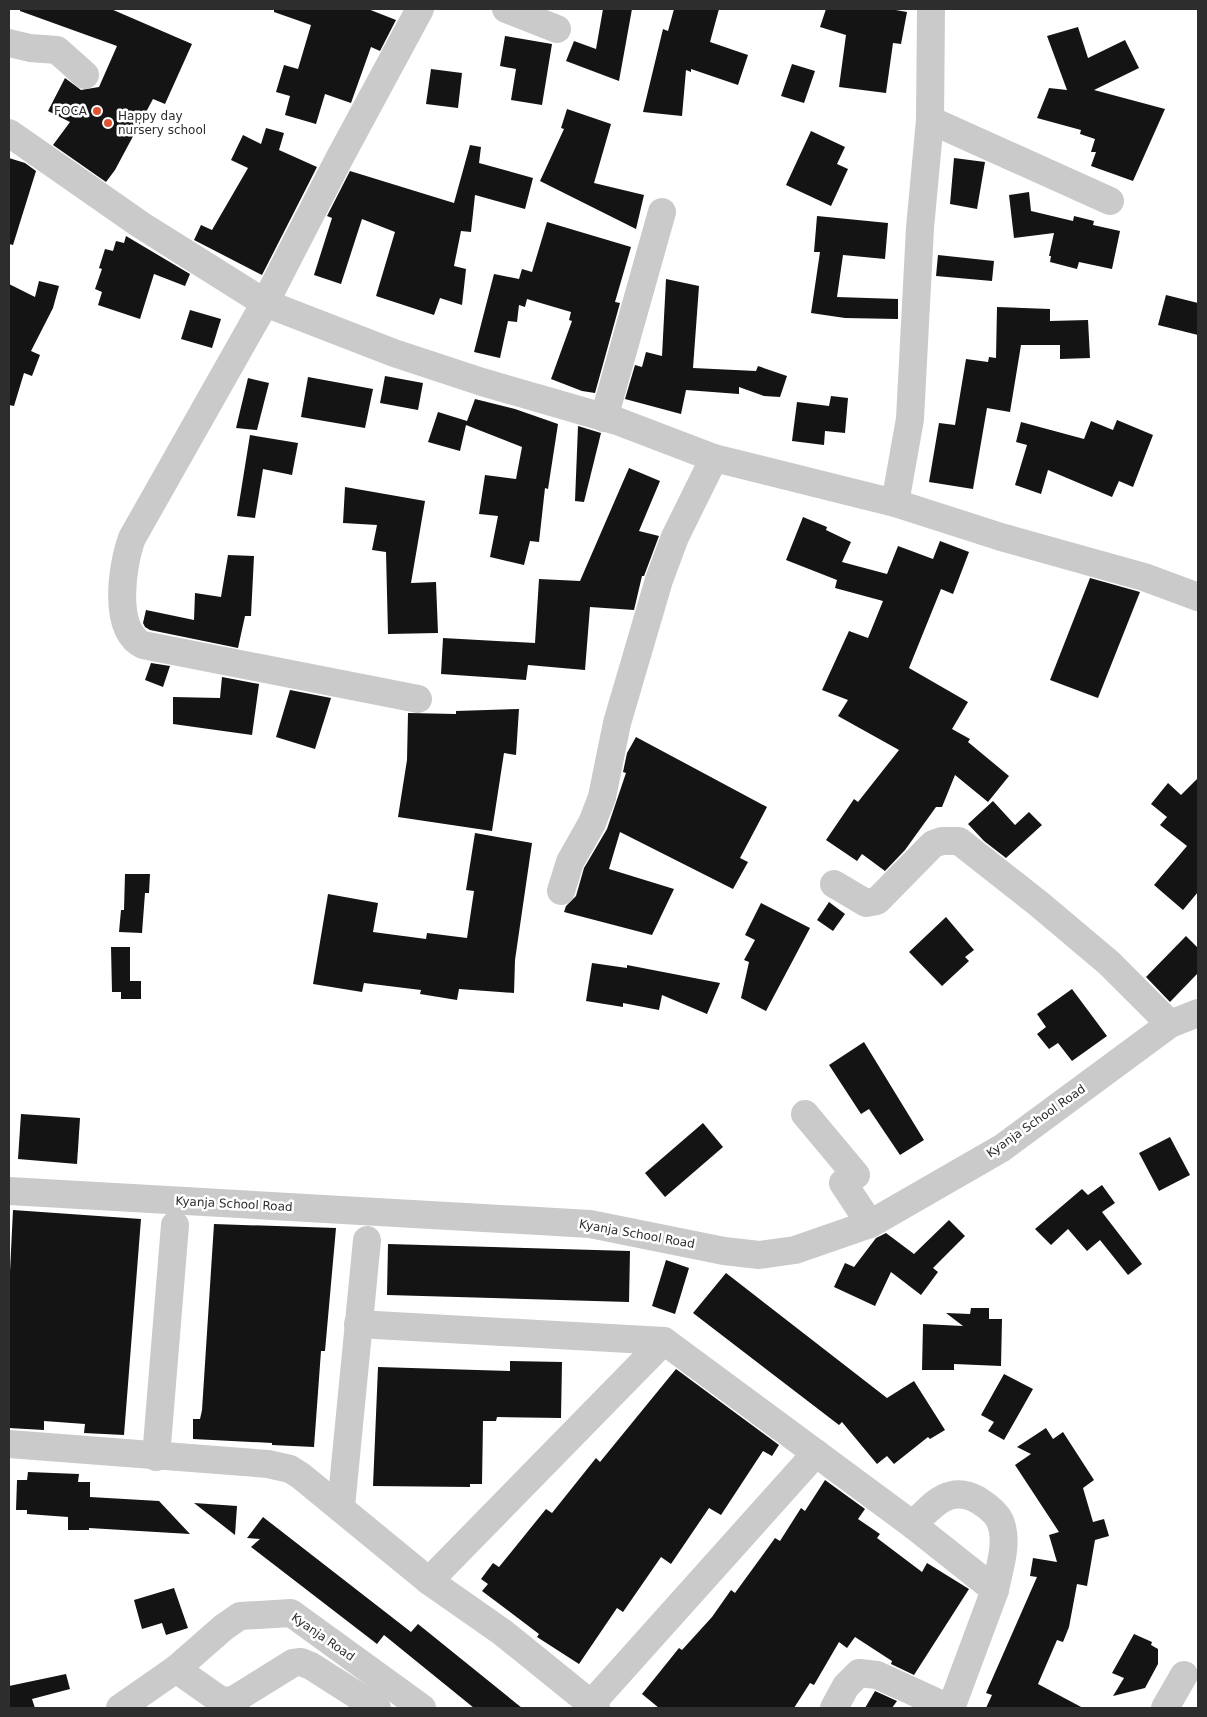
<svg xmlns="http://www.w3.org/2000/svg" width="1207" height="1717" viewBox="0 0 1207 1717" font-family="'DejaVu Sans',sans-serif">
  <rect width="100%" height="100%" fill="#fff"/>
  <g fill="#141414">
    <path d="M20,9H111L192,44L165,104L153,99L115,170L106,182L53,145L70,122L48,111L65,78L81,90L99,87L117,46L20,11Z"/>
    <path d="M274,9H368L396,20L380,51L371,47L351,103L325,94L316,124L285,115L290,96L276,92L284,65L298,69L311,25L274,12Z"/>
    <path d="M603,9H632L619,81L566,61L574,41L596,49Z"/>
    <path d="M674,9H719L710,42L748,55L738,85L691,69V72L686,70L682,116L643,112L663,29L668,31Z"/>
    <path d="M826,9H890L907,12L901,44L893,43L886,93L839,87L846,35L820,27Z"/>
    <path d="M1078,27L1088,58L1125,40L1139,68L1094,90L1165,109L1133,181L1091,166L1096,152H1091L1095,139L1080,134L1081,130L1037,118L1049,88L1067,90L1047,36Z"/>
    <path d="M505,36L552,44L542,105L511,100L516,69L500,66Z"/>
    <path d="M792,64L815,71L804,103L781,96Z"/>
    <path d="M431,69L462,73L458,108L426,104Z"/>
    <path d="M567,109L611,124L594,183L644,195L636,229L540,181L564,129L561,128Z"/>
    <path d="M266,128L284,133L279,150L317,167L262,275L194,240L201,225L212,230L248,168L231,160L243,135L261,144Z"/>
    <path d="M811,131L845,147L837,164L848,169L831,206L786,185Z"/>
    <path d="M470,145L481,147L479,163L533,178L525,209L475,195L471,232L461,231L454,266L466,269L462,305L440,298L434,315L376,296L395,232L362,219L341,284L314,275L332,218L327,216L350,171L454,203Z"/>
    <path d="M9,158L25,163L36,171L13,245L9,244Z"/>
    <path d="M954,158L985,162L977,209L950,204Z"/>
    <path d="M1029,192L1031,211L1073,221L1074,216L1094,221L1093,225L1120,231L1112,269L1079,262L1077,269L1050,262L1051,256H1049L1054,233L1014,238L1009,195Z"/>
    <path d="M817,216L888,223L885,259L843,255L837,297L898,299V319L845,318L811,313L820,252H814Z"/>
    <path d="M547,222L631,247L615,302L620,303L595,393L582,391L551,379L572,321L569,320L571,312L527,299L525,307L519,305L517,322L508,321L500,358L474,352L494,274L519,279L522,269L532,272Z"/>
    <path d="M126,236L190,274L185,286L154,274L140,319L98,305L102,292L95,289L102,269L99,268L105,249L113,251L116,241L124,243Z"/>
    <path d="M938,255L994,261L992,281L936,276Z"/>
    <path d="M666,279L699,286L693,368L756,371L758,366L787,376L780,397L764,396L739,387V394L686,390L681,414L625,399L635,365L642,367L646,352L662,356Z"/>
    <path d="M39,281L59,286L53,308L31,351L40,355L32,376L24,373L14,406L9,405V284L35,297Z"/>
    <path d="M1166,295L1198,303V335L1158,325Z"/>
    <path d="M997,307L1050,309V321L1088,320L1090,358L1060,359V345H1021L1010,412L987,408L973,489L929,482L939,423L955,425L966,359L988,362L989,357L996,358Z"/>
    <path d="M190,310L221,319L212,348L181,339Z"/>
    <path d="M385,376L423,383L418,410L380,403Z"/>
    <path d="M308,377L373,389L365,428L301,417Z"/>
    <path d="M248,378L269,383L257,430L236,428Z"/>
    <path d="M831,396L848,398L845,433L825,431L824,445L792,441L797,402L829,406Z"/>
    <path d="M475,399L515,409L558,424L548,489L545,488L539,542L530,541L524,565L490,557L498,516L479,514L485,475L516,479L522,447L466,425L460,451L428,442L438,412L467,421Z"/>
    <path d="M1117,420L1153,435L1133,487L1119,481L1112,497L1048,470L1041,494L1015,485L1027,445L1016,442L1021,422L1084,439L1091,421L1113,430Z"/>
    <path d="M578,426L601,433L584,502L575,501Z"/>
    <path d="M250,435L298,443L292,475L263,469L255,518L237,516Z"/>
    <path d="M629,468L660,481L639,531L659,536L644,576H642L634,610L590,607L585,670L528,665L526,680L441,674L443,638L535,643L539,579L580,581Z"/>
    <path d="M345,487L425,501L411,583L436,582L438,633L388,634L386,552L372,550L377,525L343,523Z"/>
    <path d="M803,517L827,527L826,530L851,542L842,562L887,574L898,546L933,559L940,541L969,552L953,594L941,589L909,668L968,702L952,729L970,739L968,742L1009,776L988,802L955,775L942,807H936L905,850L885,871L862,854L857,861L826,840L854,799L858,802L899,750L838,716L848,700L822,690L849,631L868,638L883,601L835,588L837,580L786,560Z"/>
    <path d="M228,555L254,556L251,616H245L238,648L150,630L145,627L143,623L146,610L194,620L195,593L221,597Z"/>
    <path d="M1090,578L1140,592L1098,698L1050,680Z"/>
    <path d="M151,663L170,666L163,687L145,680Z"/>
    <path d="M222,677L259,684L252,735L173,724V697L220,698Z"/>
    <path d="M290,690L331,698L315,749L276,737Z"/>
    <path d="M519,709L516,755L504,753L492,831L398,817L407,760L408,713L456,714V711Z"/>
    <path d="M636,737L767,807L740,858L748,862L733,889L620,832L609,869L674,889L652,935L564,912L566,906L576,896L584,868L607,829L626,773L623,772L627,753Z"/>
    <path d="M1198,778V892L1183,910L1154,885L1187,846L1160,825L1167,817L1151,804L1168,783L1181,795Z"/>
    <path d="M993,801L1015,825L1029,812L1042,825L1006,858L984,841L968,824Z"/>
    <path d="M475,833L532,843L515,960L514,993L459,989L457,1000L420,994L421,990L364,983L362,992L313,984L328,894L378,903L373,932L426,939L427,933L467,938L474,891L466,890Z"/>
    <path d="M125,874H150L149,893H145L142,933L119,932L121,910H124Z"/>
    <path d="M829,902L845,914L833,931L817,920Z"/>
    <path d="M761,903L810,928L766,1011L741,998L749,962L744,960L755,940L745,935Z"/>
    <path d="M946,917L974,950L965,957L969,961L942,986L909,952Z"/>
    <path d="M1186,936L1198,948V973L1170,1002L1146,977Z"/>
    <path d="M111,947H130V981H141V999H121V992H112Z"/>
    <path d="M592,963L627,968V965L720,983L707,1014L662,995L659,1010L623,1003V1007L586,1001Z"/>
    <path d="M1072,989L1107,1036L1072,1061L1058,1043L1049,1049L1037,1034L1046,1027L1037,1014Z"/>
    <path d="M864,1042L924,1140L900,1155L869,1109L861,1114L829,1065Z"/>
    <path d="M21,1114L80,1118L77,1164L18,1159Z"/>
    <path d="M703,1123L723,1147L665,1197L645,1173Z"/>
    <path d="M1170,1137L1190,1175L1159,1191L1139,1153Z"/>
    <path d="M1102,1185L1115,1203L1102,1212L1142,1264L1128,1275L1100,1240L1087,1251L1068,1229L1051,1245L1035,1229L1082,1189L1088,1195Z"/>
    <path d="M13,1210L141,1219L124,1435L84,1433L85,1424L44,1421V1430L9,1428V1292Z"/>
    <path d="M949,1220L965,1236L933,1268L938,1272L921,1295L891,1272L875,1306L834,1287L845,1263L854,1267L876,1238L886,1233L914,1254Z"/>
    <path d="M214,1224L336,1228L325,1351H321L314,1447L272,1445V1443L193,1439V1419H200L202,1410Z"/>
    <path d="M388,1244L630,1251L629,1302L387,1295Z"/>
    <path d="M666,1260L689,1268L675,1314L652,1306Z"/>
    <path d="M726,1273L887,1398L914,1381L945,1430L930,1439L928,1437L894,1464L887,1456L877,1464L842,1422L839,1425L693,1313Z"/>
    <path d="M971,1308H989V1319H1002L1001,1366L954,1364V1370H922L923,1324L963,1326L946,1313L970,1314Z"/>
    <path d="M510,1361L562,1362L561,1418L497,1417L496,1421H483L482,1484H470V1487L373,1486L378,1367L510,1371Z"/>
    <path d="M676,1369L779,1445L772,1456L763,1451L721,1515L709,1508L671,1564L661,1557L623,1612L617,1608L579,1664L537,1637L539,1634L482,1591L488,1584L481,1579L493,1563L499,1567L546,1509L552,1513L596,1458L600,1462Z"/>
    <path d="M1004,1374L1033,1389L1004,1440L988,1431L994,1422L981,1415Z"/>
    <path d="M1046,1428L1053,1439L1063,1432L1094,1480L1083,1488L1093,1522L1104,1519L1109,1536L1095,1540L1087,1586L1077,1584L1069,1627L1063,1642L1057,1640L1038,1684L1083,1708H986L992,1695L986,1693L1037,1577L1030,1576L1033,1558L1057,1562L1049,1535L1059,1532L1015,1465L1031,1454L1017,1447Z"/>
    <path d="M28,1472L79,1474L78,1482H90V1497L159,1501L190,1534L89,1528V1530H68V1517L27,1514V1510H16L17,1480H27Z"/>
    <path d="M825,1480L865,1509L858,1519L880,1534L877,1538L922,1572L927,1563L969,1589L914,1675L891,1664L892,1661L855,1637L847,1648L839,1642L814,1685L810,1683L794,1708H659L642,1694L679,1648L682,1650L712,1617L731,1590L735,1593L775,1538L780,1541L801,1508L805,1511Z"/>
    <path d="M194,1503L237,1506L235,1535Z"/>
    <path d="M263,1517L411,1632L418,1624L522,1708H474L384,1635L377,1644L251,1547L260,1539L247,1538Z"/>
    <path d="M174,1588L188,1628L166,1635L162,1623L142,1629L134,1600Z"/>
    <path d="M1134,1634L1152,1642L1151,1645L1158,1649V1664L1145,1688L1113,1696L1124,1678L1112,1673Z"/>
    <path d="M66,1674L70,1689L32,1699L35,1708H9V1686Z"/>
    <path d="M875,1691L897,1701L892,1708H865Z"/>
  </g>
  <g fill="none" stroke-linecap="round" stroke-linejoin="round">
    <g stroke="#cacaca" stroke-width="28">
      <path d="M506,9L557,29"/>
      <path d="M9,43L30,48L57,50L85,75"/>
      <path d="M930,120L1110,201"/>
      <path d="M9,133L141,225L265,303L394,353L482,382L617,421L714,458L895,503L1001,537L1144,577L1198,597"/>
      <path d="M604,418L662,212"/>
      <path d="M895,503L910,419L920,228L930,120L931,9"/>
      <path d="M418,699L143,645C112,630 122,565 132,538L265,303L339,159L420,9"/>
      <path d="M834,884L866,903L877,901L933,844L942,841H959L1039,904L1109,963L1170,1024"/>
      <path d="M561,891L570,862L592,823L602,797L617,723L659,580L675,537L714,458"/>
      <path d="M805,1114L856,1175L843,1183L870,1224"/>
      <path d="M9,1191L590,1224L724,1251L759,1255L795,1250L870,1224L1002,1148L1170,1024L1198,1013"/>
      <path d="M358,1324L664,1341"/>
      <path d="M9,1444L268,1464L290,1469L301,1476L429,1581L502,1632L596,1708"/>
      <path d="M156,1457L175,1225"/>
      <path d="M341,1507L367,1240"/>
      <path d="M913,1525C932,1505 950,1484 978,1500C986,1505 996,1512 1000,1521C1009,1542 999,1569 995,1590"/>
      <path d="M429,1581L664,1341L913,1525L995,1590L951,1708"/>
      <path d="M176,1669L220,1700L232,1701L293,1663L301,1662L311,1666L377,1708"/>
      <path d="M591,1704L816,1453"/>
      <path d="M120,1708L176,1669L224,1627L240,1616L291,1613L422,1708"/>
      <path d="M834,1708L846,1686L859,1673L877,1675L949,1708"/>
      <path d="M1165,1708L1184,1675"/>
    </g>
  </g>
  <g fill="#df5333" stroke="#fff" stroke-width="2">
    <circle cx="97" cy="111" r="5"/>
    <circle cx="108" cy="123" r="5"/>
  </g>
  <g text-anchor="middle" stroke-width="5" stroke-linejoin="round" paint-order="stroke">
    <g font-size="12" fill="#2d2d2d" stroke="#fff" text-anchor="end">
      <text x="87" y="115">FOCA</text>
      <text x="118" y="120" text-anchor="start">Happy day<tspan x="118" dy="14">nursery school</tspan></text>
    </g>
    <g font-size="12" fill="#2d2d2d" stroke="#fff">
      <text transform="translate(1036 1121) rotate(-35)" y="4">Kyanja School Road</text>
      <text transform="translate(234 1204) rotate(3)" y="4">Kyanja School Road</text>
      <text transform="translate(637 1234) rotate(10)" y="4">Kyanja School Road</text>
      <text transform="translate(323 1637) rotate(35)" y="4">Kyanja Road</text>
    </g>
  </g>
  <rect width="1207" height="1717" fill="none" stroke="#2d2d2d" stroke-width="20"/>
</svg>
